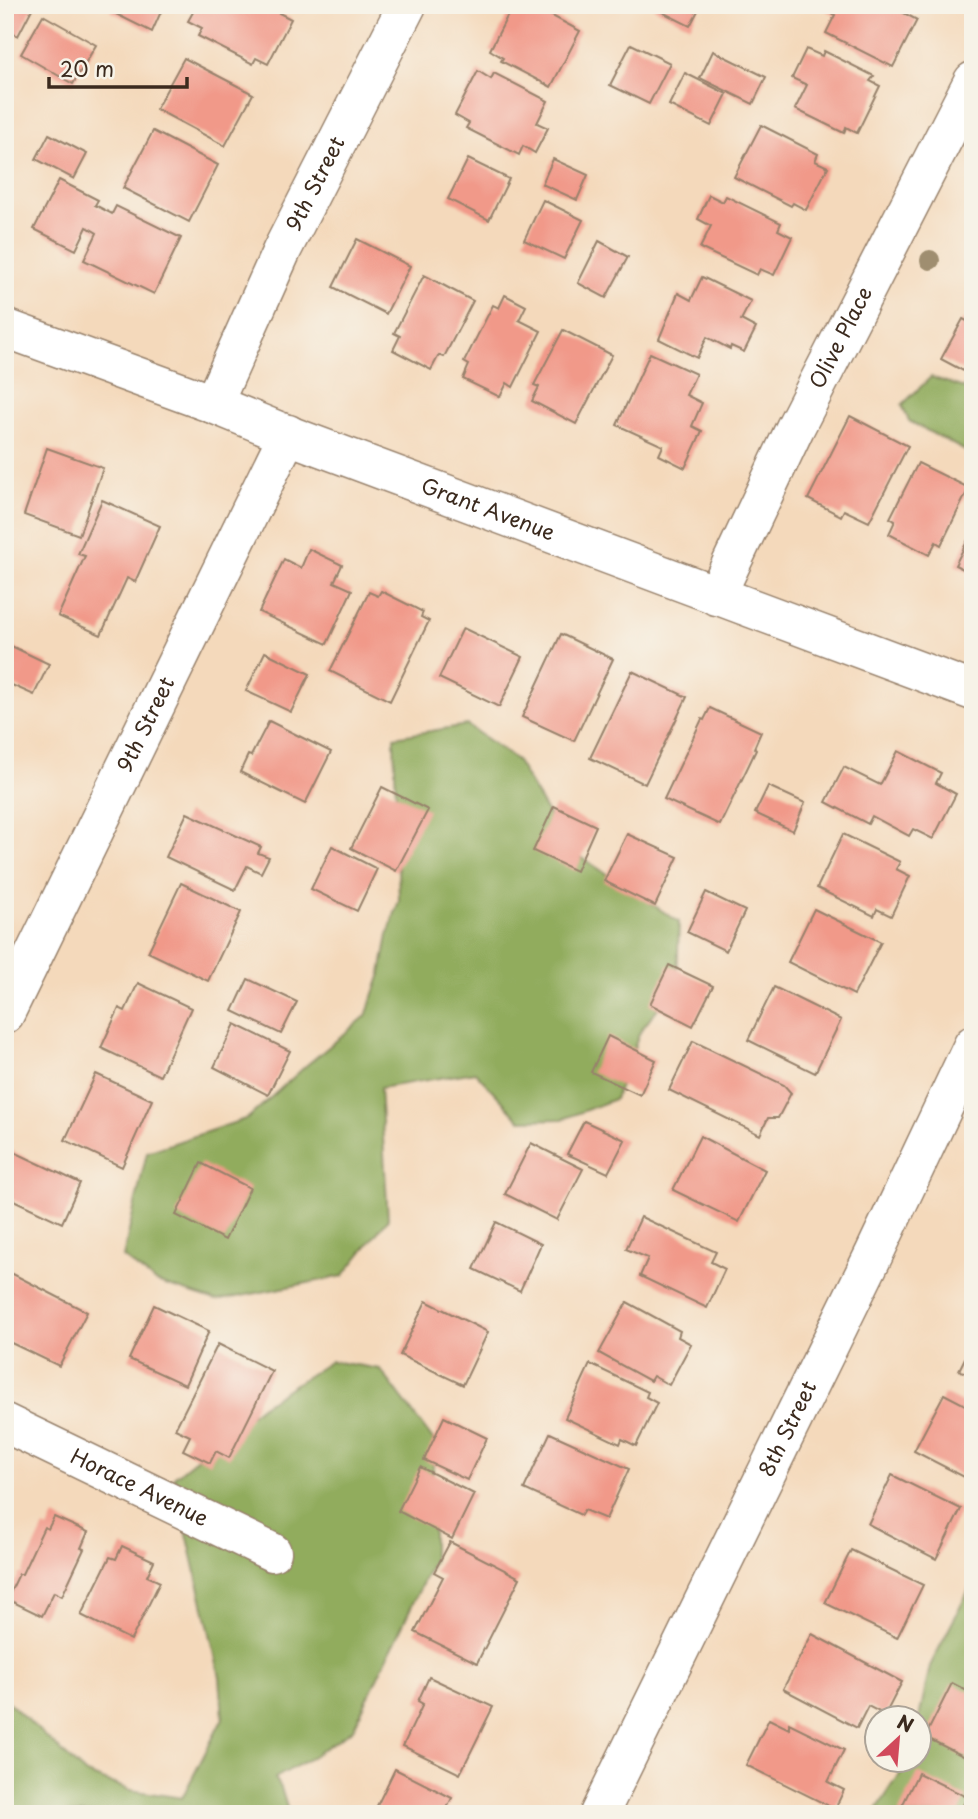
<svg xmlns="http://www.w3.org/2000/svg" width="978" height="1819" viewBox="0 0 978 1819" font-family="'Playpen Sans',sans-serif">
  <rect width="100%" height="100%" fill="#f7f3e8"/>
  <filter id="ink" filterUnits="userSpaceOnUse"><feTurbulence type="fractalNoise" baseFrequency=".0143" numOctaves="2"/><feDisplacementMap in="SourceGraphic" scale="14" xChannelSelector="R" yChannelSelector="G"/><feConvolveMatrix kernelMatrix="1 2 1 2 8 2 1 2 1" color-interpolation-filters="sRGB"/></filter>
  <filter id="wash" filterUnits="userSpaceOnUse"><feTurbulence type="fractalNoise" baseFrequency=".00686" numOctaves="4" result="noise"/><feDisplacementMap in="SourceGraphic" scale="28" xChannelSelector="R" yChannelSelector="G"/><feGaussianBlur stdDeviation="1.57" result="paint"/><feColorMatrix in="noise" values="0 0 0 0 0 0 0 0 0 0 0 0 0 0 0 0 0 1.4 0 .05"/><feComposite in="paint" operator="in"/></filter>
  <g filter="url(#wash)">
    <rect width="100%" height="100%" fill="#f4d9bb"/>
    <g fill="#91ac5d" stroke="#666b3e" stroke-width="2">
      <path d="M931,377L973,391V455L909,421L902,405Z"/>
      <path d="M467,725L516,760L569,849L679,922L677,983L640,1032L615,1099L563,1119L520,1120L475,1072L380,1088L388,1219L343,1276L216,1301L156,1282L123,1257L147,1152L248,1118L308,1064L366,1016L381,974L388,935L399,900L394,737Z"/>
      <path d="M331,1361L380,1369L433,1440V1561L353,1729L309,1759L275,1778L281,1788L289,1814H5V1699L86,1774L130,1790L182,1798L223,1718L220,1677L174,1477L261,1406Z"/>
      <path d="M973,1582V1814H874L909,1760L918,1759L919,1718L930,1666Z"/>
    </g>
    <g id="blocks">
      <g fill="#f19989">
        <path d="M5,5H34L18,36L5,29Z"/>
        <path d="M114,5H164L152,32L110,11Z"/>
        <path d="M197,5H278L282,7L279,13L291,19L268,64L256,58L253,64L198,36L202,28L188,21Z"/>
        <path d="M513,5H519L528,10L532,5L580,31L551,87L501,61L503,58L490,50Z"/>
        <path d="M655,5H701L690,26L654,8Z"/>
        <path d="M816,5H889L917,20L893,67L826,33L835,15Z"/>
        <path d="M43,15L96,45L73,84L21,54Z"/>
        <path d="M631,44L670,63L649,104L610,85Z"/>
        <path d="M806,49L822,56L824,51L874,76L870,81L880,86L857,133L846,127L844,133L795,109L807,85L792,78Z"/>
        <path d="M713,51L766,77L753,104L700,78Z"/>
        <path d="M184,58L253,94L225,146L156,109Z"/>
        <path d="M478,71L491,79L494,73L548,101L537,123L548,128L535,153L523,146L519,155L466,128L469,123L455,115Z"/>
        <path d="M685,73L727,94L711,126L669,105Z"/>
        <path d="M761,125L818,154L815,161L828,167L806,210L793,203L791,206L734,177Z"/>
        <path d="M153,131L218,165L189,222L123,188Z"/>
        <path d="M49,134L87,154L74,179L36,159Z"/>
        <path d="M468,159L509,179L489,220L448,199Z"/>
        <path d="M553,159L588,175L577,200L542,184Z"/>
        <path d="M59,180L98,200L95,205L112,214L116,206L181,238L154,294L84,260L97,233L87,227L76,250L34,229Z"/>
        <path d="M709,195L723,202L726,196L781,223L778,230L792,237L774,275L760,269L757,275L700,248L711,226L698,219Z"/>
        <path d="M543,200L583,220L564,259L524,240Z"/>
        <path d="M357,239L410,266L386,314L333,287Z"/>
        <path d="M599,241L628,257L606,298L578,283Z"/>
        <path d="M424,275L473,301L444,357L439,355L431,370L393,350L400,336L394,333Z"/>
        <path d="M702,277L751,301L741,320L756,328L744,352L731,346L730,349L707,337L697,358L659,339L678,293L691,300Z"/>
        <path d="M505,295L526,306L519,320L541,331L513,387L507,383L500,397L463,379L469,365L464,362L493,305L499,308Z"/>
        <path d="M963,319L973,324V376L941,359Z"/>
        <path d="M563,330L612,355L576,424L532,401L539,387L534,385Z"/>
        <path d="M650,353L696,374L686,395L702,403L692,426L702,431L685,468L659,455L663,446L617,425Z"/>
        <path d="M850,416L908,446L869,522L844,510L841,516L808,499Z"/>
        <path d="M47,448L103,468L79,535L24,515Z"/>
        <path d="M918,463L969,488L941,545L936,542L929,555L889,534L895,521L890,518Z"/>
        <path d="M102,500L160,526L135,582L127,578L101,635L58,616L85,556L78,554Z"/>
        <path d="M973,530V574L955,565Z"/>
        <path d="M309,549L342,565L334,582L352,590L327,644L259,612L284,559L301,568Z"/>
        <path d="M381,591L423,612L421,617L429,621L390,701L330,671L369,592L378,596Z"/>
        <path d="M463,628L523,657L499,707L439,678Z"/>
        <path d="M561,634L613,659L574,741L522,717Z"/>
        <path d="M5,643L49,664L34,695L5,682Z"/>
        <path d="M265,652L310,674L291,712L246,691Z"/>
        <path d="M632,671L687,697L645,784L590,758Z"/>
        <path d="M710,708L761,732L754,748L756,750L720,825L664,799L702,719L704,720Z"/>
        <path d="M269,721L331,752L305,804L240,772L248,755L251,756Z"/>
        <path d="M898,751L941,773L936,783L956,794L933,839L913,829L909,836L872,816L868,824L826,802L844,767L880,785Z"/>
        <path d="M768,786L805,803L793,831L755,813Z"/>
        <path d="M382,787L428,810L396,871L351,848Z"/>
        <path d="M554,806L596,826L576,871L533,851Z"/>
        <path d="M187,813L261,847L258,853L269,857L261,873L247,866L235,890L166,857Z"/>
        <path d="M627,834L678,857L655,906L604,881Z"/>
        <path d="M843,834L900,862L896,869L910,876L891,916L877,909L874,916L817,888Z"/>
        <path d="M332,846L377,869L357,911L311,889Z"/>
        <path d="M181,883L241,912L208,981L148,952Z"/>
        <path d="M706,892L745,911L726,951L687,932Z"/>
        <path d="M814,909L881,942L854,995L788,962Z"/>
        <path d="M669,965L713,986L693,1026L650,1004Z"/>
        <path d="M248,979L297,1002L281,1034L233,1011Z"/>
        <path d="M138,983L191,1008L160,1076L101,1048L119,1008L125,1011Z"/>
        <path d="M774,987L841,1020L815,1073L748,1040Z"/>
        <path d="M235,1024L290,1051L268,1095L214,1067Z"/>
        <path d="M608,1036L656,1060L640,1095L591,1072Z"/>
        <path d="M693,1041L784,1085L791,1093L778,1118H768L760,1135L669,1090Z"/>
        <path d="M96,1074L152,1100L122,1167L65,1140Z"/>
        <path d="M584,1121L625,1140L608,1173L567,1154Z"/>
        <path d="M700,1136L765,1170L739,1222L673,1190Z"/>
        <path d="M531,1143L583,1169L557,1220L505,1194Z"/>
        <path d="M8,1149L80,1183L62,1223L5,1196V1155Z"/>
        <path d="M201,1163L250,1188L225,1240L176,1215Z"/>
        <path d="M641,1217L716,1252L711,1262L725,1269L707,1308L640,1276L648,1258L626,1249Z"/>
        <path d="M496,1222L541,1244L520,1291L474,1269Z"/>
        <path d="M5,1270L87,1312L59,1366L5,1340Z"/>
        <path d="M426,1301L488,1332L463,1385L400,1355Z"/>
        <path d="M627,1302L680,1331L678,1337L691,1344L669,1385L653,1376L650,1381L599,1353Z"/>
        <path d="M154,1305L209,1331L185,1385L129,1359Z"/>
        <path d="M973,1342V1377L959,1370Z"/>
        <path d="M218,1344L272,1371L229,1458L216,1451L210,1463L183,1450L190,1436L175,1429Z"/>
        <path d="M590,1364L648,1392L646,1397L657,1403L636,1446L622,1439L620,1444L565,1418Z"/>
        <path d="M944,1394L973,1409V1475L970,1480L914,1451Z"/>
        <path d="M444,1417L487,1438L467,1480L424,1460Z"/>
        <path d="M550,1433L629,1469L606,1519L584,1510L581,1515L524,1489Z"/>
        <path d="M420,1467L474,1494L452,1539L398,1511Z"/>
        <path d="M892,1475L961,1509L936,1559L868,1524Z"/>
        <path d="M54,1517L88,1532L81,1548L84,1549L62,1596L54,1592L42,1616L7,1599L19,1574H22L44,1527L48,1529Z"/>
        <path d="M450,1542L520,1578L477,1663L415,1632L443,1577L434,1572Z"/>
        <path d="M122,1546L154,1561L147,1576L160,1582L131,1640L81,1615L110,1557L116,1559Z"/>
        <path d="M851,1550L923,1585L897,1638L825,1603Z"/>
        <path d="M812,1634L902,1682L885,1715L868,1706L857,1728L783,1689Z"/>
        <path d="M429,1677L493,1707L460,1774L403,1746L423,1704L418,1701Z"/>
        <path d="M952,1683L973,1694V1761L925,1737Z"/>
        <path d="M769,1719L789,1729V1723L844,1750L828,1782L844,1790L835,1809L746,1765Z"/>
        <path d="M395,1769L452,1798L444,1814H373Z"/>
        <path d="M918,1773L967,1797L959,1814H898Z"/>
      </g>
    </g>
  </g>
  <g filter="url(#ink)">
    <use href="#blocks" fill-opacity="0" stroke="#98826c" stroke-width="2"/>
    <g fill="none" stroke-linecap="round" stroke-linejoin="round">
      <defs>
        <g id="street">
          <path id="s1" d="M5,328L213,404L291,436L973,691"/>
          <path id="s2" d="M213,404L282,250L407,5"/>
          <path id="s3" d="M716,596L795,428L973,81"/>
          <path id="s4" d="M5,1014L288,434"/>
          <path id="s5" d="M5,1423L272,1552"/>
          <path id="s6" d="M599,1814L874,1254L973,1045"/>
        </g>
      </defs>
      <use href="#street" stroke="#98826c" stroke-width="41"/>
      <use href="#street" stroke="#fff" stroke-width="38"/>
    </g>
    <circle fill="#9f8e6f" cx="930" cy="260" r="10"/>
  </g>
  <g text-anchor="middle" stroke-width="6" stroke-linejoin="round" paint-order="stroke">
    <g font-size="21" fill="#3b2a1e" stroke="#f7f3e8">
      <text dy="7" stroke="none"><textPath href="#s2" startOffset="243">9th Street</textPath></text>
      <text dy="7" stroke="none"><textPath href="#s3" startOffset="287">Olive Place</textPath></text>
      <text dy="7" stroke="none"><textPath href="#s1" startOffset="516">Grant Avenue</textPath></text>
      <text dy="7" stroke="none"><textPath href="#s4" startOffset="322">9th Street</textPath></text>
      <text dy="7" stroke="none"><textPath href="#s6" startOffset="429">8th Street</textPath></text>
      <text dy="7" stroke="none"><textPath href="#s5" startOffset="149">Horace Avenue</textPath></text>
    </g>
  </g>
  <rect width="978" height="1819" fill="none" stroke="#f7f3e8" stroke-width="28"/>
  <g transform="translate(898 1739) rotate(26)"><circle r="33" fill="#f7f3e8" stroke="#aca397" stroke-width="2"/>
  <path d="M0-5L12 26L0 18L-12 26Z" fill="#d1495b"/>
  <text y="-10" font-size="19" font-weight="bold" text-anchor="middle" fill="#3b2a1e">N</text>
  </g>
  <path d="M49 77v10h138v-10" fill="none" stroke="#3b2a1e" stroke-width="3.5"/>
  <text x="60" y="77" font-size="21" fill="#3b2a1e" stroke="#f7f3e8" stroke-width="5" paint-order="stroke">20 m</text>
</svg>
